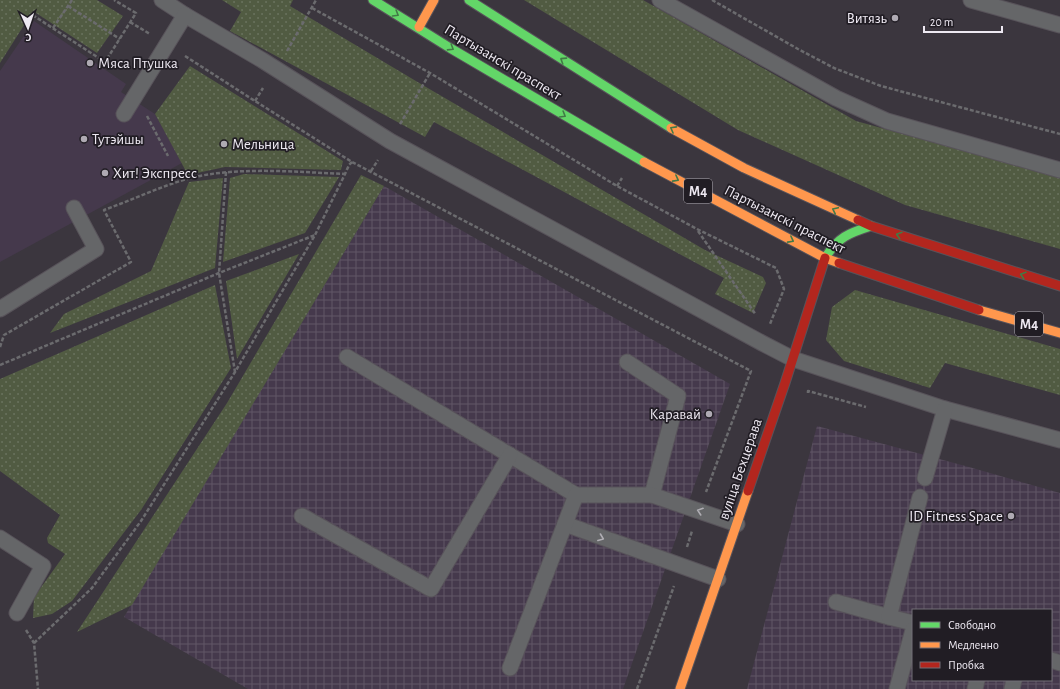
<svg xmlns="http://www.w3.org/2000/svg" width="1060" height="689" viewBox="0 0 1060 689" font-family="'Alegreya Sans',sans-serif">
  <defs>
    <pattern id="industrial-grid" width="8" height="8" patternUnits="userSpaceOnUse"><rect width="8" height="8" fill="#45394c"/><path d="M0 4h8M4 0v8" fill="none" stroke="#605666"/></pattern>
    <pattern id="grass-dots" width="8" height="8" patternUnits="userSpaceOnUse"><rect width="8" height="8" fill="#515b42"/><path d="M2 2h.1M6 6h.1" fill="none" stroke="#6a735e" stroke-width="1.8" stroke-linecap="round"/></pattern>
  </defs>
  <rect width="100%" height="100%" fill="#3b363e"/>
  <path fill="#45394c" d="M34,21L126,84L121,92L155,114L182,163L0,262V71Z"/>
  <g fill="url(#industrial-grid)" fill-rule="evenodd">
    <path d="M384,186L730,384L623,689H248L124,617Z"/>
    <path d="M817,426L969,467L1060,493V689H747ZM913,610H1051V680H913Z"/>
  </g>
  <g fill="url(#grass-dots)">
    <path d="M0,0H97L123,16L97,53L33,11L0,63Z"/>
    <path d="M222,0H293L290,6L426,87L705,250L763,277L766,283L753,313L715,294L724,278L434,122L425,137L230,31L241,12Z"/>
    <path d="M524,0H643L856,121L1060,177V249L905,205L738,130Z"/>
    <path d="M190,66L343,161L341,170L225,167L188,175L155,114Z"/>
    <path d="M244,174L339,177L305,233L223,262L230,178Z"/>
    <path d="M361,175L384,186L132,605L77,632L227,403Z"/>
    <path d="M223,178L215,268L50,333L64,314L151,271L189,182Z"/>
    <path d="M299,254L237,359L226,281Z"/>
    <path d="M215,285L231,368L141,510L72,601L52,614L33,618L34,597L65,554L48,543L47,538L60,515L0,471V379Z"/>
    <path d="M855,290L1060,349V395L945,363L930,388L844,361L826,340L832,307Z"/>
  </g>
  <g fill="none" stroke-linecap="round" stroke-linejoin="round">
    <defs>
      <g id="lane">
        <path d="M162,0L185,15L262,60L390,141L762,343L793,359L945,409L1060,440"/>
        <path d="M660,0L836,98L887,121L1060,170"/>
        <path d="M971,0L1060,25"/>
        <path d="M124,114L185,15"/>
        <path d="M0,309L96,249L74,208"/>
        <path d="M347,357L576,495"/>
        <path d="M627,362L678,396L652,495"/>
        <path d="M925,478L945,409"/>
        <path d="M302,516L431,589L510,455"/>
        <path d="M565,524L718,579"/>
        <path d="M0,538L43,566L17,613"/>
        <path d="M836,602L889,617"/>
        <path d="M913,623L889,617L920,497"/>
        <path d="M1051,660L1060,663"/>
        <path d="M510,668L576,495H652L737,524"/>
        <path d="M897,689L913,630"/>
        <path d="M975,689L977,680"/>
        <path d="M1012,689L1014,680"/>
      </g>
      <g id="fast">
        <path d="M373,0L450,48L644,162"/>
        <path d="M469,0L671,128"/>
        <path d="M825,258C838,237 849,233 871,226"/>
      </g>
      <g id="slow">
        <path d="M419,27L434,0"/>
        <path d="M671,128L744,168L858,220"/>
        <path d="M644,162L825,258L839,263"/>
        <path d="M979,310L1060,333"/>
        <path d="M680,689L748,491"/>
      </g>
      <g id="jam">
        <path d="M858,220L871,226L1060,286"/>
        <path d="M839,263L979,310"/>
        <path d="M748,491L785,383L825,258"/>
      </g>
    </defs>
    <use href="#lane" stroke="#58535a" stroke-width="17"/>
    <use href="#fast" stroke="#58535a" stroke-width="11"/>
    <use href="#slow" stroke="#58535a" stroke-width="11"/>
    <use href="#jam" stroke="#58535a" stroke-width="11"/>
    <g stroke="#6b6b6e" stroke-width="2.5" stroke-dasharray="4 2" stroke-linecap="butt">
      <path d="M712,0L798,49L834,68L881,86L1060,134"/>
      <path d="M68,6L120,39"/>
      <path d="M312,8L430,73L617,186L697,229L776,268L784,289L770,324"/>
      <path d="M130,22L150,34"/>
      <path d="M26,27L34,16L105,62L136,13L114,0"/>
      <path d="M53,28L72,0"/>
      <path d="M287,51L316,0"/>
      <path d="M185,56L255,101L352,162L751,371L706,492"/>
      <path d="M255,101L263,88"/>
      <path d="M147,116L168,156"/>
      <path d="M400,124L430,73"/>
      <path d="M371,171L378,160"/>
      <path d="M226,172L219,273L235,372"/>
      <path d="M617,186L622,178"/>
      <path d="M698,231L756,315"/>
      <path d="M0,347L4,335L131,262L104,210C132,200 159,187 187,179C233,166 297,172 345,174"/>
      <path d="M0,365L219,273L315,235"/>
      <path d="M808,393V391L866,407"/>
      <path d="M687,547L692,531"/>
      <path d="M26,630L34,643L38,689"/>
      <path d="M34,643L92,588L141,521L235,372L315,235L345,174L349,165L352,162"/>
      <path d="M637,689L674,586"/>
    </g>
    <use href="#lane" stroke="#656668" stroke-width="15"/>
    <use href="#fast" stroke="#63d668" stroke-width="9"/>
    <use href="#slow" stroke="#ff974d" stroke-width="9"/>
    <use href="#jam" stroke="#b3261e" stroke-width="9"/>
  </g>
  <defs><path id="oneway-chevron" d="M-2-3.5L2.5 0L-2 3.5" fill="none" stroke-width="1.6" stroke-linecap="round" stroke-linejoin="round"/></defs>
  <g stroke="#427a46">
    <use href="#oneway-chevron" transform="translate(396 14) rotate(31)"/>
    <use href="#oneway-chevron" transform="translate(451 48) rotate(32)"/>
    <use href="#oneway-chevron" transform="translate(563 60) rotate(-147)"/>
    <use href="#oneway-chevron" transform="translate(563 115) rotate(31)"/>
    <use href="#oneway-chevron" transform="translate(673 129) rotate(-151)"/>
    <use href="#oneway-chevron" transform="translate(676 179) rotate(28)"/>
    <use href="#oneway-chevron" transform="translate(835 210) rotate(-155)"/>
    <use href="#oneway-chevron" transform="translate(899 235) rotate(-162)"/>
    <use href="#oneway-chevron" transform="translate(791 240) rotate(28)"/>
    <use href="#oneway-chevron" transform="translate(1023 275) rotate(-162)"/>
  </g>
  <g stroke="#b0aeb4">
    <use href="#oneway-chevron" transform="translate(700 511) rotate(-161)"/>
    <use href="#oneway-chevron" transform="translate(601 538) rotate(21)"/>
  </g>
  <g fill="#afaab3" stroke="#211d24" stroke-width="1.5">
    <circle cx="895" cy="18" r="4"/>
    <circle cx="90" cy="63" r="4"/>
    <circle cx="84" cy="139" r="4"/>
    <circle cx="224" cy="144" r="4"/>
    <circle cx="105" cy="173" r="4"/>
    <circle cx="709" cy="414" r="4"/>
    <circle cx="1011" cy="516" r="4"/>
  </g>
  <g text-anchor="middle" stroke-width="3.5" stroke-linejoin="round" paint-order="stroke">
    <g fill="#211d24" stroke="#b0acb4" stroke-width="1">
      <rect x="684" y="179" width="28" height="24" rx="3"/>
      <rect x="1015" y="312" width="28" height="24" rx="3"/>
    </g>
    <g font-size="14" font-weight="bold" fill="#eee9f2">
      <text x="698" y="196">М4</text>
      <text x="1029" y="329">М4</text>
    </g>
    <g font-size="15" fill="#eee9f2" stroke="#211d24" text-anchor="start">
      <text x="887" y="23" text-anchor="end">Витязь</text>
      <text x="98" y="68">Мяса Птушка</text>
      <text x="92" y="144">Тутэйшы</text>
      <text x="232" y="149">Мельница</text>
      <text x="113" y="178">Хит! Экспресс</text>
      <text x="701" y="419" text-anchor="end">Каравай</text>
      <text x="1003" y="521" text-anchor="end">ID Fitness Space</text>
    </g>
    <g font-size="15" fill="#eee9f2" stroke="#211d24">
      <text transform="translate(503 62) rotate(31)" y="5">Партызанскі праспект</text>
      <text transform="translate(785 219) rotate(27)" y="5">Партызанскі праспект</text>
      <text transform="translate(740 469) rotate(-71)" y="5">вуліца Бехцерава</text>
    </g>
  </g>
  <rect x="912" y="609" width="140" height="72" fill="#211d24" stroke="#736f76"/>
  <rect x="920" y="622" width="20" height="6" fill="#63d668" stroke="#736f76"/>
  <text x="948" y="629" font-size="12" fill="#eee9f2">Свободно</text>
  <rect x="920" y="642" width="20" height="6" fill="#ff974d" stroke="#736f76"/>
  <text x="948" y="649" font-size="12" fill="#eee9f2">Медленно</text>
  <rect x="920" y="662" width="20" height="6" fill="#b3261e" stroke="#736f76"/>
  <text x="948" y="669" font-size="12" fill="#eee9f2">Пробка</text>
  <g transform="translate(28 28) rotate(177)" stroke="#211d24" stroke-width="3" paint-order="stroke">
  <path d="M0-3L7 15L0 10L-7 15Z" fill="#eee9f2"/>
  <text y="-6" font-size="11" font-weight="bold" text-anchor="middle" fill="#eee9f2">С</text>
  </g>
  <path d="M924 26v6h78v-6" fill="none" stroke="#eee9f2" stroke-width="2"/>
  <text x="930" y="26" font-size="12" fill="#eee9f2" stroke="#211d24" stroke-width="3" paint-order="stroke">20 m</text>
</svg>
